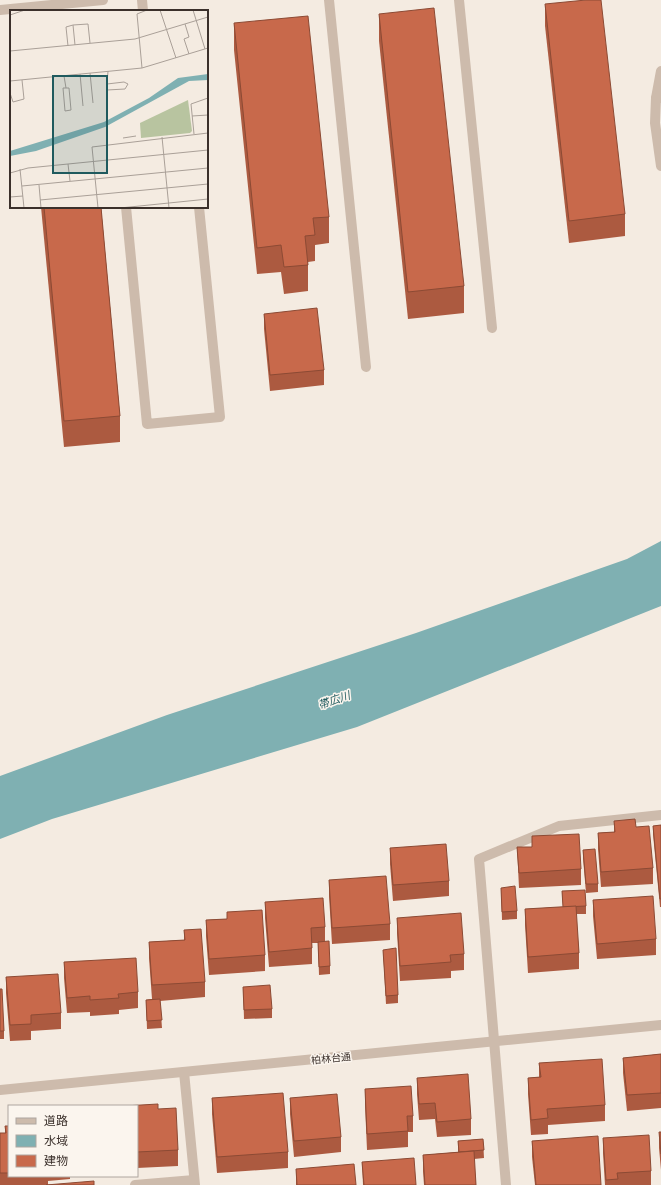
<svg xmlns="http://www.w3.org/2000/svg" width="661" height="1185" viewBox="0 0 661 1185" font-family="Mulish,'Noto Sans JP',sans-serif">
  <rect width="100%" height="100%" fill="#f4ebe1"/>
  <path fill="#7fb0b2" d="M661,541V606L357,727L52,819L0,839V776L167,715L416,633L627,559Z"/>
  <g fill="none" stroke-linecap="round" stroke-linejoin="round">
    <g stroke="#cdbbac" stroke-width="10">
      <path d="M142,0L143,11"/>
      <path d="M329,0L366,367"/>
      <path d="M459,0L492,328"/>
      <path d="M656,98L661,71"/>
      <path d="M661,98H656L655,123L661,166"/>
      <path d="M126,207L147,424L220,417L199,207"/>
      <path d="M184,1072L195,1185"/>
      <path d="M135,1185L194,1180"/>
    </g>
    <g stroke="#cdbbac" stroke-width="10">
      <path d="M0,10L103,0"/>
      <path d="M0,1090L661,1025"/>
      <path d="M506,1185L479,859L559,826L661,815"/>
    </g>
  </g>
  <g fill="#ac5a40">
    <path d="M545,4L625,214V236L569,243L545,26Z"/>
    <path d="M379,14L464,286V313L408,319L379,41Z"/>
    <path d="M234,23L329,217V243L315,245V261L308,262V291L284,294L281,272L257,274L234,50Z"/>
    <path d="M41,207H101L120,416V442L64,447Z"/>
    <path d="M264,314L324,370V385L270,391L264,329Z"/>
    <path d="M614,821L653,868V884L601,887L598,849V833L614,832Z"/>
    <path d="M661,825V907H660L653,834V826Z"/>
    <path d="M532,836L581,869V885L519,888L517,847H532Z"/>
    <path d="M390,848L449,881V896L393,901L390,864Z"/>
    <path d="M583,850L598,884V892L586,893L583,858Z"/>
    <path d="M329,880L390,924V940L332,944L329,896Z"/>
    <path d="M501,888L517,911V919L502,920Z"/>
    <path d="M562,891L586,906V914H576L579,953V969L528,973L525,925V909L563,907Z"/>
    <path d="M593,900L656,939V955L597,959L593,916Z"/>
    <path d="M265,902L325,927V941L330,966V974L319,975L318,943H312V964L269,967L265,918Z"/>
    <path d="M227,912L265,955V971L209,975L206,936V920L227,919Z"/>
    <path d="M397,918L464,954V970L451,971V978L400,981L397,933Z"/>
    <path d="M184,930L205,982V997L160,1001L162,1028L147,1029L146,1000L152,999L149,958V942L184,940Z"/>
    <path d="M383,950L398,995V1003L386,1004Z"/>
    <path d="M64,962L138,992V1008L119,1010V1014L90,1016V1012L67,1013L64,978Z"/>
    <path d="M6,977L61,1013V1029L31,1031V1040L10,1041L6,993Z"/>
    <path d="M243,987L272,1009V1018L244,1019Z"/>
    <path d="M0,989L4,1031V1039H0Z"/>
    <path d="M661,1054V1108L627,1111L623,1073V1058Z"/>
    <path d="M539,1063L605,1105V1121L548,1125V1134L531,1135L528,1094V1078L539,1077Z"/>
    <path d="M417,1078L471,1119V1135L437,1137L435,1119L419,1120L417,1094Z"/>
    <path d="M365,1089L413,1116V1132H408V1147L367,1150L365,1105Z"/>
    <path d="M212,1098L288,1152V1168L217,1173L212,1114Z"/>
    <path d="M290,1098L341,1137V1152L294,1157L290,1114Z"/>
    <path d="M137,1106L158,1109L178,1150V1166L137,1168Z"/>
    <path d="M5,1126H9V1176H70V1179L48,1181V1185H94H0V1133H5Z"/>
    <path d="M659,1132H661V1170L659,1148Z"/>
    <path d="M603,1138L651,1171V1185H655H605L603,1153Z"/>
    <path d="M483,1139L484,1158L474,1159L476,1185H424L423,1171V1155L458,1152V1141Z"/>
    <path d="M532,1141L601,1185H535L532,1157Z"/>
    <path d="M362,1162L416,1185H363Z"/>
    <path d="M296,1169L356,1185H296Z"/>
  </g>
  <g fill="#c8694b" stroke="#8c4a34">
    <path d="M586,0H601L625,214L569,221L545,4Z"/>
    <path d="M434,8L464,286L408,292L379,14Z"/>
    <path d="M308,16L329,217L313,218L315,235L305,236L308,265L284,267L281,245L257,248L234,23Z"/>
    <path d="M44,207H101L120,416L64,421Z"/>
    <path d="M317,308L324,370L270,375L264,314Z"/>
    <path d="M635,819L636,827L649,826L653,868L601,872L598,833L615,832L614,821Z"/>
    <path d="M661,825V899H660L653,826Z"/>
    <path d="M579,834L581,869L519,873L517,847H532V836Z"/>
    <path d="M446,844L449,881L393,885L390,848Z"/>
    <path d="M595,849L598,884H586L583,850Z"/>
    <path d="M386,876L390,924L332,928L329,880Z"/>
    <path d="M515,886L517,911L502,912L501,888Z"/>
    <path d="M585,890L586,906L563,907L562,891Z"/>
    <path d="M653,896L656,939L597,944L593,900Z"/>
    <path d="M323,898L325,927L311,928L312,948L269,952L265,902Z"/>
    <path d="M576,906L579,953L528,957L525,909Z"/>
    <path d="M262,910L265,955L209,959L206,920L227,919V912Z"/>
    <path d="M461,913L464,954L450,955L451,962L400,966L397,918Z"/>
    <path d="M201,929L205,982L152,985L149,942L185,940L184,930Z"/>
    <path d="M329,941L330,966L319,967L318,942Z"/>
    <path d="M396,948L398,995L386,996L383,950Z"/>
    <path d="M136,958L138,992L118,994L119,998L90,1000V996L67,998L64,962Z"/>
    <path d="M58,974L61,1013L31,1015V1024L10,1025L6,977Z"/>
    <path d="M270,985L272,1009L244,1010L243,987Z"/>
    <path d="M0,989H2L4,1031H0Z"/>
    <path d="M160,999L162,1020L147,1021L146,1000Z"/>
    <path d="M661,1054V1093L627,1095L623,1058Z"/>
    <path d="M602,1059L605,1105L547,1109L548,1118L531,1120L528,1078L541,1077L539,1063Z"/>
    <path d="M468,1074L471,1119L437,1122L435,1103L419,1104L417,1078Z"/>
    <path d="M411,1086L413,1116H407L408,1131L367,1134L365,1089Z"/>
    <path d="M283,1093L288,1152L217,1157L212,1098Z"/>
    <path d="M337,1094L341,1137L294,1141L290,1098Z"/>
    <path d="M158,1104V1109L176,1108L178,1150L137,1152V1106H124Z"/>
    <path d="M5,1126H9V1173H0V1133H6Z"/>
    <path d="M659,1132H661V1154Z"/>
    <path d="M649,1135L651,1171L617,1173L618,1179L606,1180L603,1138Z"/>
    <path d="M598,1136L601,1185H536L532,1141Z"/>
    <path d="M483,1139L484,1150L459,1152L458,1141Z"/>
    <path d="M474,1151L476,1185H425L423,1155Z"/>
    <path d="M414,1158L416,1185H364L362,1162Z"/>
    <path d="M354,1164L356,1185H297L296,1169Z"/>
    <path d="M94,1181V1185H46Z"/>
  </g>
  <g text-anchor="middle" stroke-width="3" stroke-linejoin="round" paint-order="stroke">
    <g font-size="10" fill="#3b302b" stroke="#fbf5ee">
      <text transform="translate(331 1058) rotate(-6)" y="4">柏林台通</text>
    </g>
    <g font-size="11" font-style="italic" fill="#1f5a5e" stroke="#fbf5ee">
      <text transform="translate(334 700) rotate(-19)" y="4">帯広川</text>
    </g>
  </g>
  <g transform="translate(10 10)">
    <rect width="198" height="198" fill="#f4ebe1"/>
    <path d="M178,90L182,121L180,123L131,128L130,113Z" fill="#b8c4a0"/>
    <path d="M198,64V70L179,71L95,117L26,141L0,146V141L94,112L139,88L168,68Z" fill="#7fb0b2"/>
    <path fill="none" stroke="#aaa098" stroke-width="1" d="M150,0L166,48M183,0L195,39M0,5L15,0M175,14L179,27L174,29L179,44M63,15L65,35M58,36L56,17L63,15L78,14L80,33M0,41L125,29L198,7M132,58L127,4L137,0M80,63L83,93M70,64L73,96M54,66L56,78M0,71L132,58L198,38M114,72L118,74L115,79L97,80V74ZM97,74L98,61M53,78H59L61,100L55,101ZM0,83L3,92L14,89L12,70M182,106L198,105M184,124L181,94L198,88M152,127L159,198M113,128L126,126M58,154L60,171M10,159L14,198M0,163L18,158L198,140M29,175L31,198M12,176L198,158M0,187L13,186M30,190L198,174M88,198L82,137L198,123M110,198L198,189"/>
    <path fill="#1f5a5e" fill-opacity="0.15" stroke="#1f5a5e" stroke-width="2" d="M43,66H97V163H43Z"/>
    <rect width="198" height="198" fill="none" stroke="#3b302b" stroke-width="2"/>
  </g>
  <rect x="8" y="1105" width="130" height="72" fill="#fbf5ee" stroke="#aea6a0"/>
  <rect x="16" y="1118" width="20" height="6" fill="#cdbbac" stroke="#aea6a0"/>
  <text x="44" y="1125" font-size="12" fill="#3b302b">道路</text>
  <rect x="16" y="1135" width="20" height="12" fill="#7fb0b2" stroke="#aea6a0"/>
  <text x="44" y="1145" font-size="12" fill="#3b302b">水域</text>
  <rect x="16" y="1155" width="20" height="12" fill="#c8694b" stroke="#aea6a0"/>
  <text x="44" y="1165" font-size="12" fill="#3b302b">建物</text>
</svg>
